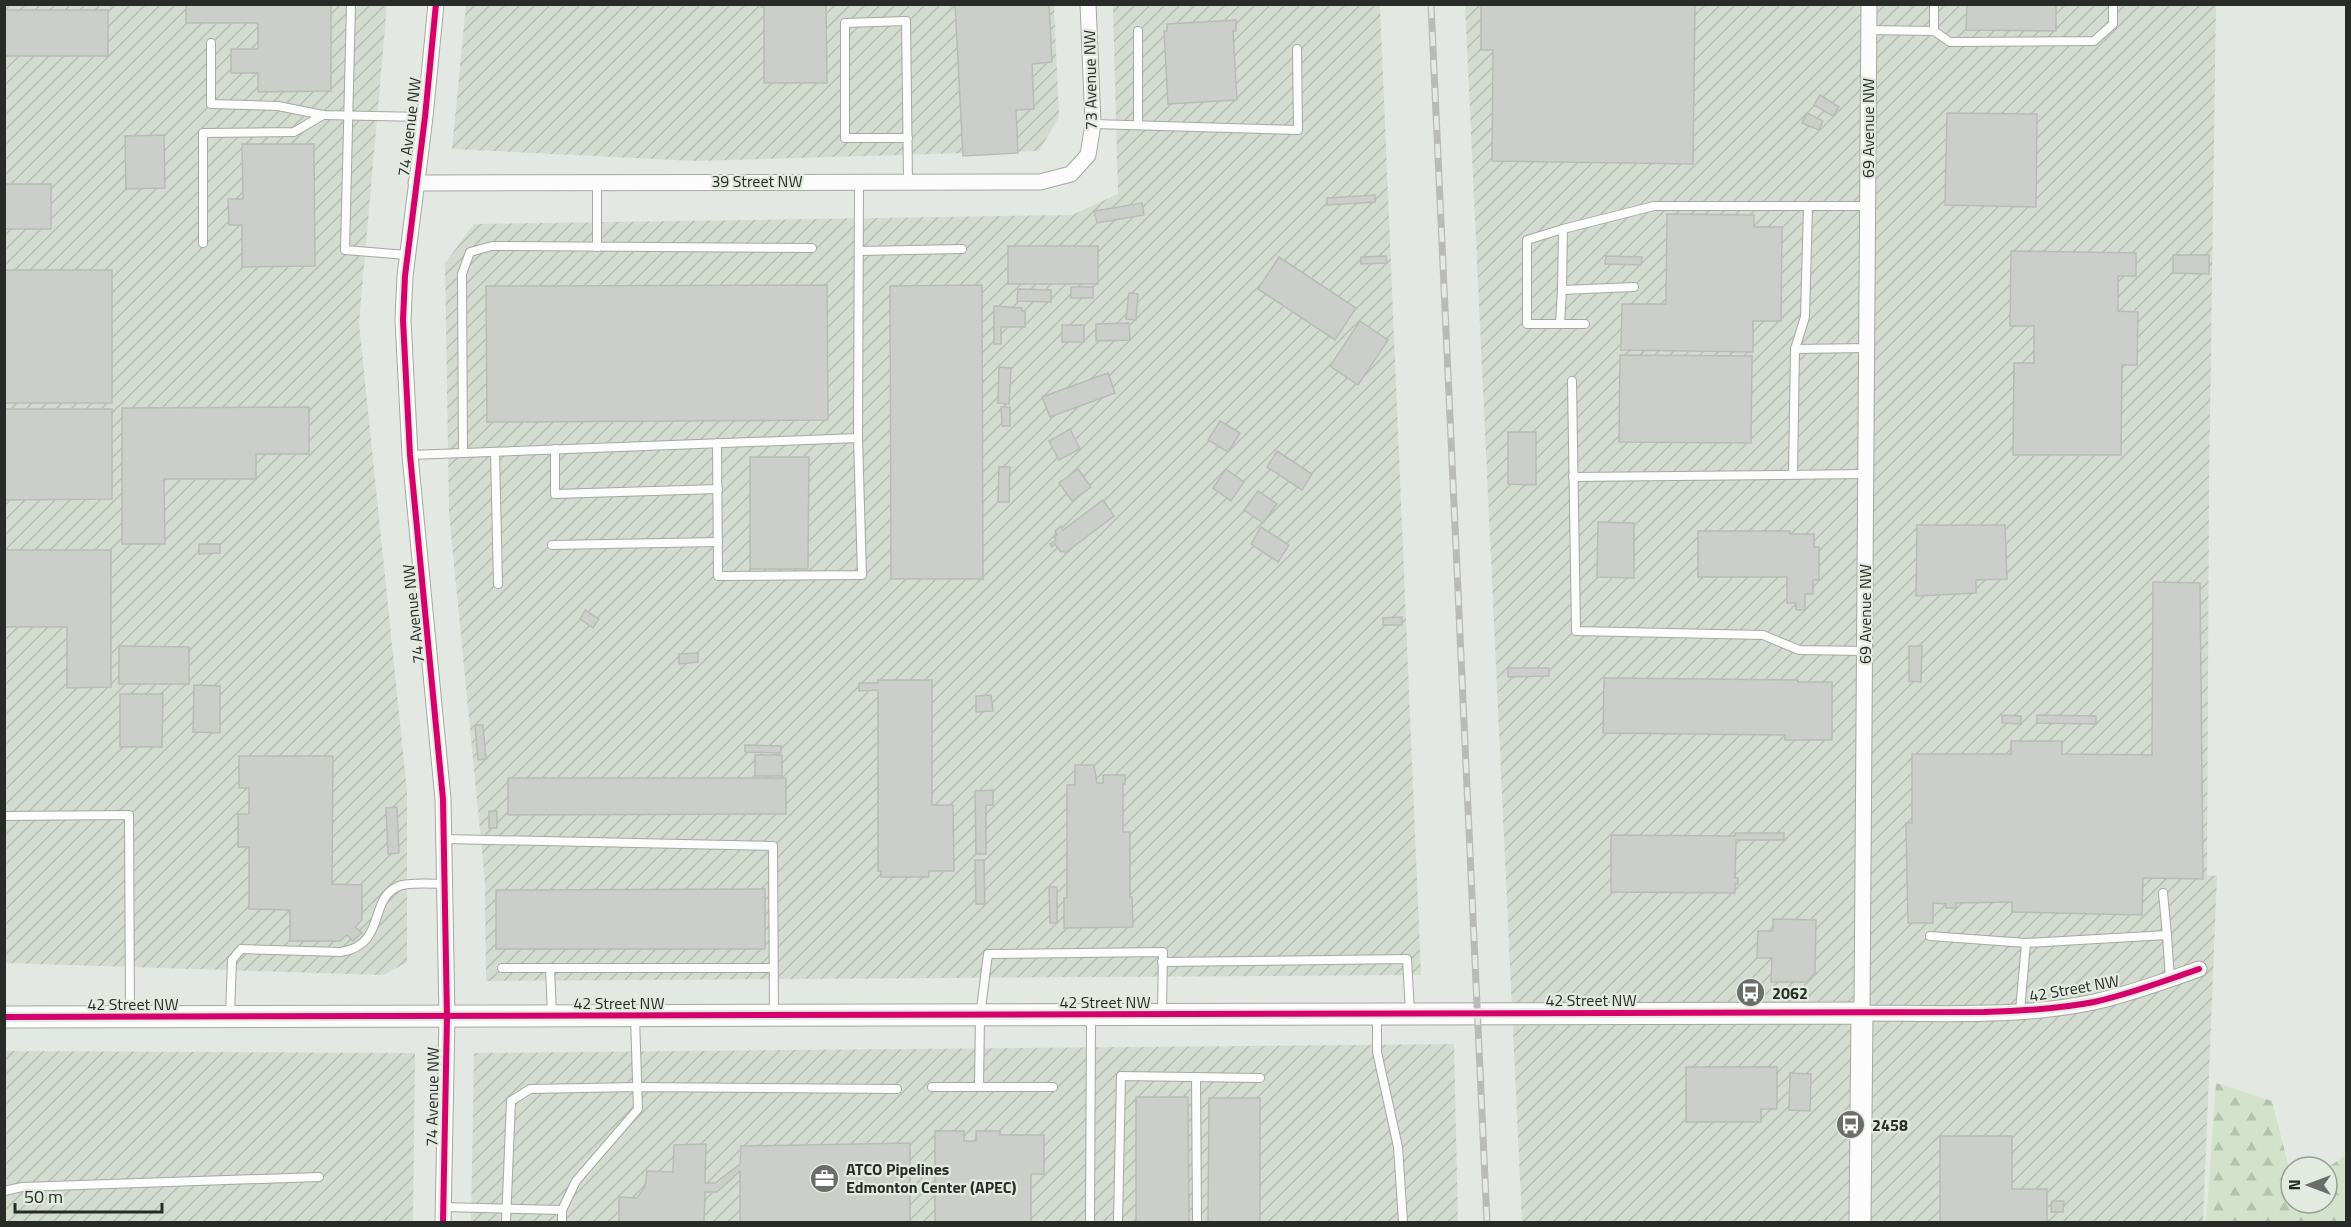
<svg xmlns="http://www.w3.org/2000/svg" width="2351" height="1227" viewBox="0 0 2351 1227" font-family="'Titillium Web',sans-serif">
  <defs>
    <pattern id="industrial-furrows" width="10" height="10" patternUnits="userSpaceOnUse" patternTransform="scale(1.5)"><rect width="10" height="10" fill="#d4dcd1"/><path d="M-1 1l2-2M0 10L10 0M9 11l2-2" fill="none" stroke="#b6bdb3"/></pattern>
    <pattern id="forest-firs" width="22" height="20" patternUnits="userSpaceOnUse" patternTransform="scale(1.5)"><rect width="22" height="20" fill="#d2e2cb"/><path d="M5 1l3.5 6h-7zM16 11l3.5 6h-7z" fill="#b4c2ae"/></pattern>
  </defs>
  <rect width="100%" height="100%" fill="#e4e8e2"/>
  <g fill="url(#industrial-furrows)">
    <path d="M5,5H387L359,323L407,791V962L384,975L5,963Z"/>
    <path d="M466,5H1054L1059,117L1039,151L695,161L452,149Z"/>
    <path d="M1113,5H1380L1421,975L486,981L485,882L449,513L445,263L474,224L1072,215L1118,194Z"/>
    <path d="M1465,5H2216L2209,487L2207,875L2217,876L2203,1222H1522Z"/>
    <path d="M1454,1044L1458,1222H471L474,1053Z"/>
    <path d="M5,1051L415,1053L413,1222H5Z"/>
  </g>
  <path fill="url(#forest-firs)" d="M2216,1083L2272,1101L2291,1176V1203H2327V1168L2346,1155V1222H2206Z"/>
  <g fill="#cbcec9" stroke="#b9bbb7" stroke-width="1.5">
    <path d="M186,4H331V91L258,92V73H231V49H258V23H186Z"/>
    <path d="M761,4H826L827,83H764V7H761Z"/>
    <path d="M955,4H1049L1052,62L1032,64L1034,109L1016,110L1018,153L963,156Z"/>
    <path d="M1481,4H1695L1693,164L1492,161L1493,50H1481Z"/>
    <path d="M1967,4H2056V31L1966,30Z"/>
    <rect x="4" y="10" width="104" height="46"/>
    <path d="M1236,20V31H1233L1237,100L1168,104L1164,31H1167V24Z"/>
    <path d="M1820,95L1839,107L1833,116L1814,105Z"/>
    <path d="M1807,113L1823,121L1819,130L1802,123Z"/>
    <path d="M1947,113L2037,114L2036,207L1945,205Z"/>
    <path d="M164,135L165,188L126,189L125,136Z"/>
    <path d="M242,144H314L315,266L242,267V225H229L228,199H243Z"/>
    <rect x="4" y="184" width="47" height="45"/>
    <path d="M1375,195V202L1327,205V198Z"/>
    <path d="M1142,203L1144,215L1097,223L1094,211Z"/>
    <path d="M1667,214L1754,215V227H1782L1781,321H1753V352L1621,350L1622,304H1666Z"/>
    <rect x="1008" y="246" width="90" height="38"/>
    <path d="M2011,251L2136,253V276H2118V311L2138,312L2137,365H2122L2121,455H2013L2014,363H2034V326H2010Z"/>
    <path d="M2173,255H2209V274L2173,273Z"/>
    <path d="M1386,256L1387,263L1361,264V257Z"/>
    <path d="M1606,256L1642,257L1641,265L1605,264Z"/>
    <path d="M1279,257L1356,308L1335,340L1258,289Z"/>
    <rect x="4" y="270" width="108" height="133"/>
    <path d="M827,285L828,420L487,422L486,286Z"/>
    <path d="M982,285L983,579H891L890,286Z"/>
    <rect x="1071" y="287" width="22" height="11"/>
    <path d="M1018,289L1051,290V302L1017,301Z"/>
    <path d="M1129,293L1138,294L1136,320L1126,319Z"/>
    <path d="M994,306L1022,308V311H1025V327H1001V344H994Z"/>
    <path d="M1360,321L1388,340L1358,385L1330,366Z"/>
    <path d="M1129,323L1130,340L1096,341V324Z"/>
    <rect x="1062" y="325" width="22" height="17"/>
    <path d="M1620,355L1752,356L1751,443L1619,442Z"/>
    <path d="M999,367L1011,368L1009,404L998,403Z"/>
    <path d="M1108,373L1115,393L1050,417L1042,397Z"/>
    <path d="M309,407V454H256V479H164L165,544H122V408Z"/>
    <path d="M1001,407H1010V426H1002Z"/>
    <path d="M4,409H112V499L4,500Z"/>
    <path d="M1220,421L1240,433L1228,452L1208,440Z"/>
    <path d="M1070,429L1080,449L1059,460L1049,441Z"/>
    <path d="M1508,432H1536V485L1508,484Z"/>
    <path d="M1277,451L1312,474L1302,490L1267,467Z"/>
    <path d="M750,457H809L808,569H750Z"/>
    <path d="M999,467H1010L1009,502H998Z"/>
    <path d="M1078,469L1091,487L1072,501L1059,483Z"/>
    <path d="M1226,469L1244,482L1231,501L1213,488Z"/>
    <path d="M1258,491L1277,504L1263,523L1244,510Z"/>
    <path d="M1103,500L1114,516L1065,553L1063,551L1061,552L1055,544L1052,547L1050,544L1056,540L1054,537L1057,535L1055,531L1061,526L1063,530Z"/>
    <path d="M1598,522L1634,523V578L1597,577Z"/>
    <path d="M1917,525H2005L2007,579L1976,580V593L1916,596Z"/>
    <path d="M1261,527L1289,545L1278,562L1251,544Z"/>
    <path d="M1698,531H1790V534H1814V547H1819V580H1813V594H1805V610H1796V603H1787V577H1698Z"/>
    <path d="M199,544H220V553L199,554Z"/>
    <path d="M4,550H111V687L67,688V627H4Z"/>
    <path d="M2153,582L2200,583L2203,879L2143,878L2142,915L2012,912V902L1956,903V908H1946V904L1933,903V923H1908L1906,823H1912V754H2011V741H2062V754L2152,755Z"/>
    <path d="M585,610L599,619L593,628L580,619Z"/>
    <path d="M1402,617V625H1383V618Z"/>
    <path d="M119,646L189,647V684H119Z"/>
    <path d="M1909,646H1922L1921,682L1909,681Z"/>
    <path d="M698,653V662L679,664V654Z"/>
    <path d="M1508,668H1549V676L1508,677Z"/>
    <path d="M1604,678L1798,680V682H1832V740H1785V735L1603,733Z"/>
    <path d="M878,680H932V805H953L954,871H929V877H881V871H878V690L859,691V683H878Z"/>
    <path d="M194,685L220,686V733L193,732Z"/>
    <path d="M120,694H163L162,747H120Z"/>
    <path d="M991,695L993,711L976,712V696Z"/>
    <path d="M2002,715L2021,716V724L2002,723Z"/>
    <path d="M2037,715L2096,716V724L2037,723Z"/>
    <path d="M475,725H483L486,759L478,760Z"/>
    <path d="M745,745L781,746V753L745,752Z"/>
    <rect x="755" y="755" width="27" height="21"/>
    <path d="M239,756H333L332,884L362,885V920L355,927L362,933L353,941L347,935L340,941H290V910L249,909V847H238V814H249V788H239Z"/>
    <path d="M1075,765H1094L1097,783H1103V775H1125V784H1123V832H1130V897H1132L1133,927L1064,928V898H1067V785H1075Z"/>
    <path d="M508,778H786V814L508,815Z"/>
    <path d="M993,790V805H986V854H976L975,791Z"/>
    <path d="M397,807L399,853L388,854L386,808Z"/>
    <rect x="489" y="811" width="8" height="17"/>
    <path d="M1735,833H1784V840H1736L1735,878H1738V884H1735V893L1611,892V835L1735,836Z"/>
    <path d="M975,860H984L985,904H976Z"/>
    <path d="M1049,887H1057V923H1050Z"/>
    <path d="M765,889V949H496V890Z"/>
    <path d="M1773,919L1816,920L1815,973L1806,982H1771L1772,958H1757L1758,931H1773Z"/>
    <path d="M1686,1067H1777V1109H1761V1122H1686Z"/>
    <path d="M1790,1073L1811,1074L1810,1111L1789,1110Z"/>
    <path d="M1136,1097H1188L1189,1222H1136Z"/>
    <path d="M1209,1098H1260V1222H1208Z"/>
    <path d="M935,1131H964V1141H976V1131H1000V1135H1044V1174H1031V1222H1037H935Z"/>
    <path d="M1940,1136H2012V1189H2047V1222H1940Z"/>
    <path d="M910,1143V1222H740V1171L717,1192H705L704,1222H619V1197L637,1198L645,1187L647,1171L673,1172L674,1145L706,1144L705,1183H715L740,1164L741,1146Z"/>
    <path d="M2052,1201H2064L2063,1212H2051Z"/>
  </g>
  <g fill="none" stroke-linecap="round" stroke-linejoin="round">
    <defs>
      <g id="lane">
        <path d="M351,4L345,250L407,255"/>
        <path d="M1869,30L1934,31V4"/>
        <path d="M1138,31V125"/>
        <path d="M1934,31L1950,42L2094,41L2113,24V4"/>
        <path d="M211,43V104L278,106L323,115L425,117"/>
        <path d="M1093,124L1298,130L1297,49"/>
        <path d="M908,138H845V23L906,21L908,181"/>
        <path d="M597,182V247"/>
        <path d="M1563,229L1562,290L1634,287"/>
        <path d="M203,243V133L294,132L323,115"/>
        <path d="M859,251L962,249"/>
        <path d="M1560,324L1562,290"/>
        <path d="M1585,324H1527V240L1563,229L1654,206H1868"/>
        <path d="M1795,349L1867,348"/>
        <path d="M1572,381L1576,631L1763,635L1799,650L1864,651"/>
        <path d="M858,438L859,182"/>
        <path d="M555,449V494L718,489"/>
        <path d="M495,452L498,584"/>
        <path d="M463,453L462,274L470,252L492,246L812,248"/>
        <path d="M410,455L858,438L862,575L718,576L717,443"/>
        <path d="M1793,473L1795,349L1805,317L1808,206"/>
        <path d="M1573,477L1866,474"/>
        <path d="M552,545L718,542"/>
        <path d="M4,816L129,815L130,1016"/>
        <path d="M445,839L773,846L774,1014"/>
        <path d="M2163,893L2167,935"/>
        <path d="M1930,936L2026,943L2020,1011"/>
        <path d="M2026,943L2167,935L2170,979"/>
        <path d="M1162,962L1407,959L1410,1013"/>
        <path d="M502,968H773"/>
        <path d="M550,968L552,1015"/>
        <path d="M230,1015L232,960L241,949L341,952C388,944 367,899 399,886C409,882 434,884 446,884"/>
        <path d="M1377,1016V1052L1398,1147L1403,1222"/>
        <path d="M1196,1077L1197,1222"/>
        <path d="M932,1087H979L980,1016L988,954L1163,952L1162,1013"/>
        <path d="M979,1087H1053"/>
        <path d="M4,1191L22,1187L319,1177"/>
        <path d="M443,1207L562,1210L576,1181L638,1109L635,1018"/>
        <path d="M506,1222L511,1101L530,1089L637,1087L897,1089"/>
        <path d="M562,1222V1210"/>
        <path d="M1090,1222L1091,1017"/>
        <path d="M1118,1222L1121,1076L1260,1078"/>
      </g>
      <g id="street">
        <path d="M436,4L425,117L405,276L403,320L410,455L443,799L447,1017L443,1222"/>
        <path d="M1869,4L1862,1013C1938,1013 2019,1018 2094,1002C2130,994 2165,981 2199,969"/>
        <path d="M416,183L1040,182L1071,174L1088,155L1093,124L1088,4"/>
      </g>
      <path id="secondary" d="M4,1017L1862,1013L1860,1222"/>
    </defs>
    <use href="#lane" stroke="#a5a8a3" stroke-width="10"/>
    <use href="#street" stroke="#a5a8a3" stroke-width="17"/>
    <use href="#secondary" stroke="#a5a8a3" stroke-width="23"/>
    <use href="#lane" stroke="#fbfcfb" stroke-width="8"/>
    <use href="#street" stroke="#fbfcfb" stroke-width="15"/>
    <use href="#secondary" stroke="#fbfcfb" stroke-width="21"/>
    <defs>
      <path id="rail" d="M1431,4L1487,1222"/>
    </defs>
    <use href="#rail" stroke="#babab9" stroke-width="7"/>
    <use href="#rail" stroke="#e3eae0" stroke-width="4.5" stroke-dasharray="14" stroke-linecap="butt"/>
    <defs>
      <g id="cycleway">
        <path d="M436,4L425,117L405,276L403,320L410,455L443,799L447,1017L443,1222"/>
        <path d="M4,1017L1984,1012C2021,1011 2058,1009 2094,1002C2130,994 2164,981 2199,969"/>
      </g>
    </defs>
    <use href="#cycleway" stroke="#e3eae0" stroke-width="10"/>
    <use href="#cycleway" stroke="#d6006c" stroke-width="6"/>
  </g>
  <defs>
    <symbol id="bus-disc" viewBox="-11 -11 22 22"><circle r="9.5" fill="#6a6d69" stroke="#e3eae0"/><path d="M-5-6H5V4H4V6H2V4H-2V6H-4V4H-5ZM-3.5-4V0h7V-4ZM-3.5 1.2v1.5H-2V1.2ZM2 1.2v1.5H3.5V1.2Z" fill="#fff"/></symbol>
    <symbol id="office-disc" viewBox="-11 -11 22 22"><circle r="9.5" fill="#6a6d69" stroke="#e3eae0"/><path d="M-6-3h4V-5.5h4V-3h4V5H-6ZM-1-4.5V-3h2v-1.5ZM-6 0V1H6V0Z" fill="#fff"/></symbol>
  </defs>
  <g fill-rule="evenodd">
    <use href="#bus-disc" x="1734" y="976" width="33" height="33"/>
    <use href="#bus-disc" x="1834" y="1108" width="33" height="33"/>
    <use href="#office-disc" x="808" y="1162" width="33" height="33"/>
  </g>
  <g text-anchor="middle" stroke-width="4.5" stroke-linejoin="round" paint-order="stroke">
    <g font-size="16" fill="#292b28" stroke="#e3eae0">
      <text transform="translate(1090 80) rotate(-91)" y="6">73 Avenue NW</text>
      <text transform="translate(409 127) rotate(-83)" y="6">74 Avenue NW</text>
      <text transform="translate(1868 128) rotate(-90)" y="6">69 Avenue NW</text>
      <text x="757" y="187">39 Street NW</text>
      <text transform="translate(413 614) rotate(-96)" y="6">74 Avenue NW</text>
      <text transform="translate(1865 614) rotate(-90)" y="6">69 Avenue NW</text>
      <text transform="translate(2074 988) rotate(-10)" y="6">42 Street NW</text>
      <text x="1591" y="1006">42 Street NW</text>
      <text x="1105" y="1008">42 Street NW</text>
      <text x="619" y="1009">42 Street NW</text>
      <text x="133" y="1010">42 Street NW</text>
      <text transform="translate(432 1097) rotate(-89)" y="6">74 Avenue NW</text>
    </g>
    <g font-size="16" font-weight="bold" fill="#292b28" stroke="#e3eae0" text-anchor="start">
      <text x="1772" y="999">2062</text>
      <text x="1872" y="1131">2458</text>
      <text x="846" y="1175">ATCO Pipelines<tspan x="846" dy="18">Edmonton Center (APEC)</tspan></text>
    </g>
  </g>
  <rect width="2351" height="1227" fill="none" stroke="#292b28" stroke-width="12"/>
  <g transform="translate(2309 1185) rotate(270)"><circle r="28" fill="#e3eae0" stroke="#999e96" stroke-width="1.5"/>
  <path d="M0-4.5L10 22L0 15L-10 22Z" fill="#6a6d69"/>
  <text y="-9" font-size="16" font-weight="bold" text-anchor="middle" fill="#292b28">N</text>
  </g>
  <path d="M15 1203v9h147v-9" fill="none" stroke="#292b28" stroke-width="3"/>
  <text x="24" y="1203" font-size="18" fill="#292b28" stroke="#e3eae0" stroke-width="4.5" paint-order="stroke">50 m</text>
</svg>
